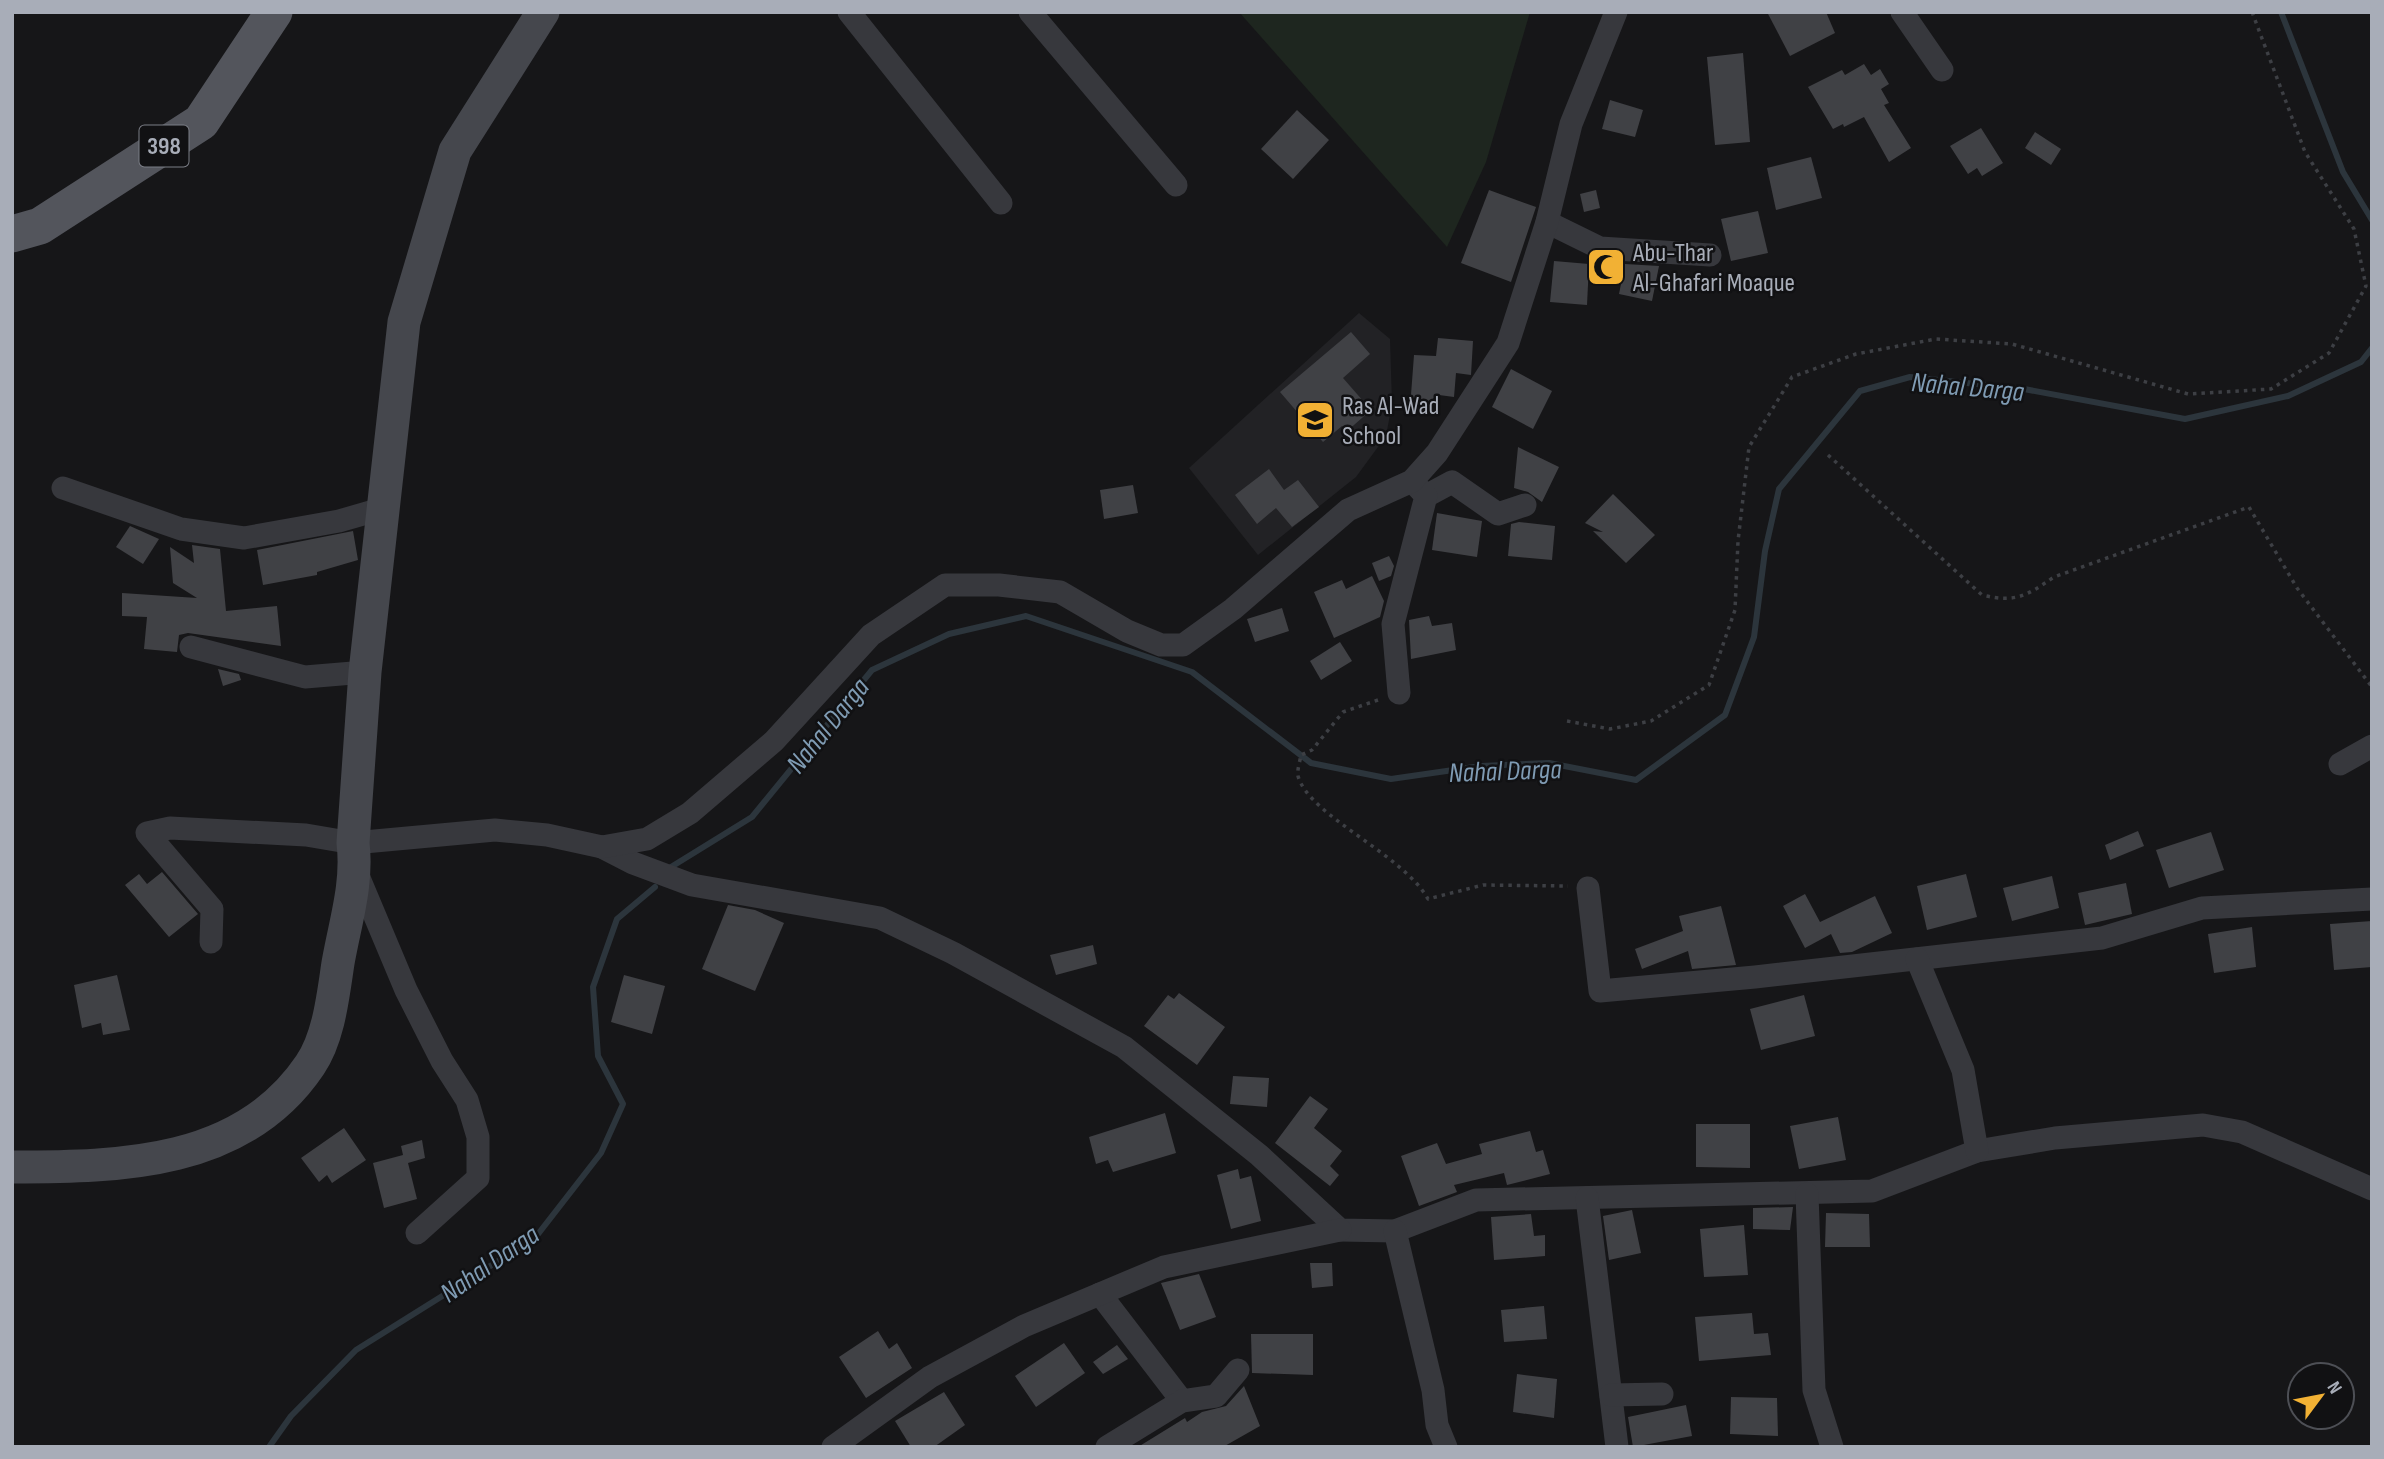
<svg xmlns="http://www.w3.org/2000/svg" width="2384" height="1459" viewBox="0 0 2384 1459" font-family="'Sofia Sans Condensed',sans-serif">
  <rect width="100%" height="100%" fill="#161618"/>
  <path fill="#222225" d="M1359,313L1390,339L1392,404L1386,436L1356,477L1258,555L1189,468Z"/>
  <path fill="#1e261f" d="M1239,12H1530L1486,162L1447,247Z"/>
  <g fill="none" stroke-linecap="round" stroke-linejoin="round">
    <g stroke="#2c353c" stroke-width="6">
      <path d="M2281,12L2343,172L2372,220"/>
      <path d="M671,867L752,817L872,670L949,634L1026,616L1192,672L1311,763L1391,779L1481,766L1549,763L1636,780L1725,715L1754,637L1765,551L1779,489L1860,391L1910,377L2024,389L2185,419L2288,396L2361,362L2372,348"/>
      <path d="M269,1447L291,1416L356,1350L535,1238L601,1153L623,1104L598,1056L593,987L617,919L655,887"/>
    </g>
  </g>
  <g fill="#404145">
    <path d="M1767,12H1826L1835,33L1790,56Z"/>
    <path d="M1743,53L1750,142L1715,145L1707,57Z"/>
    <path d="M1864,64L1871,75L1880,69L1889,84L1881,89L1889,103L1884,105L1911,148L1889,162L1864,117L1844,127L1843,124L1833,129L1808,87L1842,70L1845,75Z"/>
    <path d="M1610,100L1643,110L1635,137L1602,129Z"/>
    <path d="M1297,110L1329,140L1293,179L1261,149Z"/>
    <path d="M1981,128L2003,163L1982,176L1977,168L1968,174L1950,146Z"/>
    <path d="M2035,132L2061,149L2051,165L2025,148Z"/>
    <path d="M1811,157L1822,198L1776,210L1767,168Z"/>
    <path d="M1489,190L1536,207L1511,282L1461,263Z"/>
    <path d="M1596,190L1600,208L1584,212L1580,194Z"/>
    <path d="M1758,211L1768,253L1731,261L1721,219Z"/>
    <path d="M1554,261L1589,264L1587,305L1550,302Z"/>
    <path d="M1625,264L1659,266L1652,301L1619,294Z"/>
    <path d="M1351,332L1370,354L1343,378L1371,410L1346,432L1342,426L1323,442L1280,392Z"/>
    <path d="M1438,338L1473,341L1471,375L1456,373L1454,397L1439,395L1437,411L1410,408L1414,355L1436,356Z"/>
    <path d="M1511,369L1552,391L1533,429L1492,407Z"/>
    <path d="M1518,447L1559,467L1542,502L1528,492L1514,488Z"/>
    <path d="M1269,469L1284,490L1298,480L1319,507L1292,527L1276,508L1257,524L1235,495Z"/>
    <path d="M1133,485L1138,513L1104,519L1100,490Z"/>
    <path d="M1613,494L1655,535L1626,563L1593,531L1603,532L1585,523Z"/>
    <path d="M1437,513L1482,521L1477,557L1432,550Z"/>
    <path d="M1519,522L1555,526L1552,560L1508,556L1511,524Z"/>
    <path d="M130,526L159,539L143,564L116,547Z"/>
    <path d="M353,531L358,560L317,572V575L263,585L257,550Z"/>
    <path d="M192,545L220,549L226,611L277,606L281,646L188,633L179,635L177,652L144,649L147,617L122,616V593L197,598L173,583L170,547L194,563Z"/>
    <path d="M1389,556L1394,566L1391,576L1379,581L1372,563Z"/>
    <path d="M1372,576L1384,601L1380,617L1334,638L1314,592L1342,580L1346,589Z"/>
    <path d="M1282,608L1289,631L1255,642L1247,619Z"/>
    <path d="M1429,616L1432,626L1452,623L1456,650L1411,659L1409,620Z"/>
    <path d="M1340,642L1352,661L1321,680L1310,661Z"/>
    <path d="M218,669L239,674L241,680L223,686Z"/>
    <path d="M2138,831L2144,846L2110,860L2105,845Z"/>
    <path d="M2211,832L2224,870L2169,888L2156,850Z"/>
    <path d="M162,872L198,914L169,937L125,885L139,874L147,884Z"/>
    <path d="M1966,874L1977,917L1927,930L1917,886Z"/>
    <path d="M2052,876L2059,908L2012,921L2003,888Z"/>
    <path d="M2126,883L2132,914L2085,925L2078,893Z"/>
    <path d="M1805,894L1820,922L1875,896L1892,933L1852,952L1840,953L1831,934L1805,948L1783,906Z"/>
    <path d="M728,905L755,910L784,923L755,991L702,969Z"/>
    <path d="M1721,906L1736,965L1692,969L1688,951L1642,969L1635,949L1683,931L1679,916Z"/>
    <path d="M2372,921V967L2334,970L2330,924Z"/>
    <path d="M2252,927L2256,967L2214,973L2208,934Z"/>
    <path d="M1093,945L1097,964L1056,975L1050,955Z"/>
    <path d="M117,975L130,1030L103,1035L101,1023L82,1028L74,985Z"/>
    <path d="M624,975L665,986L652,1034L611,1022Z"/>
    <path d="M1179,993L1225,1027L1197,1065L1144,1026L1168,995L1174,999Z"/>
    <path d="M1804,995L1815,1036L1761,1050L1750,1009Z"/>
    <path d="M1233,1076L1269,1078L1267,1107L1230,1104Z"/>
    <path d="M1310,1096L1328,1109L1314,1128L1342,1151L1330,1166L1339,1175L1330,1186L1275,1143Z"/>
    <path d="M1165,1113L1176,1153L1113,1172L1108,1160L1096,1164L1089,1137Z"/>
    <path d="M1838,1117L1846,1160L1799,1169L1790,1126Z"/>
    <path d="M1696,1124H1750V1168L1696,1167Z"/>
    <path d="M344,1128L366,1160L332,1183L327,1175L319,1182L301,1158Z"/>
    <path d="M1530,1131L1536,1152L1543,1150L1550,1174L1507,1185L1504,1173L1454,1185L1457,1192L1419,1206L1401,1156L1437,1143L1446,1164L1482,1154L1479,1144Z"/>
    <path d="M422,1140L425,1158L408,1163L417,1199L384,1208L373,1163L403,1155L401,1146Z"/>
    <path d="M1238,1169L1240,1179L1251,1176L1261,1221L1231,1229L1217,1175Z"/>
    <path d="M1793,1207L1790,1230L1753,1229V1208Z"/>
    <path d="M1632,1210L1641,1253L1609,1260L1603,1216Z"/>
    <path d="M1826,1213L1869,1214L1870,1247H1825Z"/>
    <path d="M1531,1214L1534,1236L1545,1235V1256L1494,1260L1491,1217Z"/>
    <path d="M1744,1225L1748,1275L1704,1277L1700,1229Z"/>
    <path d="M1310,1263H1332L1333,1286L1312,1288Z"/>
    <path d="M1199,1274L1216,1317L1180,1330L1161,1283Z"/>
    <path d="M1544,1306L1547,1339L1504,1342L1501,1310Z"/>
    <path d="M1752,1313L1754,1334L1768,1333L1771,1355L1699,1361L1695,1317Z"/>
    <path d="M878,1331L889,1349L897,1343L912,1368L866,1398L839,1357Z"/>
    <path d="M1251,1334H1313V1375L1252,1373Z"/>
    <path d="M1064,1343L1085,1373L1036,1407L1015,1376Z"/>
    <path d="M1117,1345L1128,1359L1103,1374L1093,1362Z"/>
    <path d="M1517,1374L1557,1379L1554,1418L1513,1412Z"/>
    <path d="M1244,1386L1260,1426L1223,1447H1138L1185,1418L1187,1422L1202,1412L1226,1406Z"/>
    <path d="M944,1392L965,1425L934,1447H911L895,1421Z"/>
    <path d="M1731,1397L1777,1398L1778,1436L1730,1434Z"/>
    <path d="M1686,1405L1692,1436L1633,1447L1628,1417Z"/>
  </g>
  <g fill="none" stroke-linecap="round" stroke-linejoin="round">
    <g stroke="#3d3f44" stroke-width="3.5" stroke-dasharray="3.5 5" stroke-linecap="butt">
      <path d="M1828,455L1982,595C2016,603 2026,596 2054,577L2249,507L2297,588L2372,687"/>
      <path d="M1378,700L1343,712L1312,750L1301,755C1300,761 1297,770 1298,776C1309,816 1403,854 1428,899L1483,885L1568,886"/>
      <path d="M1567,721L1610,729L1651,721L1709,685L1735,610L1738,541L1749,447L1792,377L1856,354L1936,339L2012,344L2188,394L2271,389L2329,353L2366,286L2354,229L2305,152L2252,12"/>
    </g>
    <g stroke="#37383d" stroke-width="23">
      <path d="M849,12L1001,203"/>
      <path d="M1030,12L1176,185"/>
      <path d="M1902,12L1942,70"/>
      <path d="M1547,222L1600,248L1710,255"/>
      <path d="M63,488L181,529L244,538L339,521L384,508"/>
      <path d="M1426,496L1452,482L1498,514L1525,505"/>
      <path d="M191,647L305,677L365,672"/>
      <path d="M1399,693L1393,624L1426,496L1412,481"/>
      <path d="M2340,764L2372,746"/>
      <path d="M602,847L633,863L692,885L880,918L953,953L1124,1047L1259,1155L1340,1230L1395,1231L1476,1200L1872,1191L1977,1151L2055,1138L2203,1125L2242,1132L2372,1189"/>
      <path d="M356,871L406,990L442,1061L467,1100L478,1137V1178L417,1233"/>
      <path d="M1588,888L1600,991L1755,977L2102,938L2202,908L2372,899"/>
      <path d="M211,942L212,909L147,833L170,828L306,835L353,843L495,830L547,835L602,847L647,839L690,813L774,741L871,635L945,585H999L1060,592L1127,631L1161,645H1183L1233,609L1348,510L1412,481L1437,453L1508,343L1547,222L1571,124L1616,12"/>
      <path d="M1917,959L1963,1070L1977,1151"/>
      <path d="M1807,1194L1814,1390L1832,1447"/>
      <path d="M1587,1198L1617,1447"/>
      <path d="M1395,1231L1433,1390L1437,1425L1446,1447"/>
      <path d="M1100,1294L1182,1401"/>
      <path d="M1611,1395L1662,1394"/>
      <path d="M833,1447L930,1377L1024,1326L1164,1267L1340,1230"/>
      <path d="M1107,1447L1182,1401L1216,1396L1238,1370"/>
    </g>
    <path stroke="#45474d" stroke-width="33" d="M12,1167C121,1167 243,1165 310,1065C329,1037 333,996 338,963C345,923 358,884 353,843L365,672L404,322L455,151L543,12"/>
    <path stroke="#53555c" stroke-width="37" d="M12,234L40,226L201,122L274,12"/>
  </g>
  <defs>
    <symbol id="mosque-square" viewBox="-11 -11 22 22"><rect x="-9" y="-9" width="18" height="18" rx="4" fill="#f2b134" stroke="#111113"/><path d="M3.5-4.9A6 6 0 1 0 3.5 4.9A5 5 0 1 1 3.5-4.9Z" fill="#111"/></symbol>
    <symbol id="school-square" viewBox="-11 -11 22 22"><rect x="-9" y="-9" width="18" height="18" rx="4" fill="#f2b134" stroke="#111113"/><path d="M0-5L7-2L0 1L-7-2ZM-4 1L0 2.5L4 1V4Q0 6-4 4Z" fill="#111"/></symbol>
  </defs>
  <g fill-rule="evenodd">
    <use href="#mosque-square" x="1584" y="245" width="44" height="44"/>
    <use href="#school-square" x="1293" y="398" width="44" height="44"/>
  </g>
  <g text-anchor="middle" stroke-width="5" stroke-linejoin="round" paint-order="stroke">
    <rect fill="#111113" stroke="#7b7e86" stroke-width="2" x="139.5" y="125.5" width="49" height="41" rx="5"/>
    <g font-size="24" font-weight="bold" fill="#a8adb8">
      <text x="164" y="154">398</text>
    </g>
    <g font-size="26" fill="#a8adb8" stroke="#111113" text-anchor="start">
      <text x="1633" y="261">Abu-Thar<tspan x="1633" dy="30">Al-Ghafari Moaque</tspan></text>
      <text x="1342" y="414">Ras Al-Wad<tspan x="1342" dy="30">School</tspan></text>
    </g>
    <g font-size="28" font-style="italic" fill="#7f9bb3" stroke="#111113">
      <text transform="translate(1968 386) rotate(5)" y="10">Nahal Darga</text>
      <text transform="translate(827 725) rotate(-51)" y="10">Nahal Darga</text>
      <text transform="translate(1505 770) rotate(-2)" y="10">Nahal Darga</text>
      <text transform="translate(489 1263) rotate(-35)" y="10">Nahal Darga</text>
    </g>
  </g>
  <rect width="2384" height="1459" fill="none" stroke="#a8adb8" stroke-width="28"/>
  <g transform="translate(2321 1396) rotate(58)"><circle r="33" fill="#111113" stroke="#4d4f55" stroke-width="2"/>
  <path d="M0-5L12 26L0 18L-12 26Z" fill="#f2b134"/>
  <text y="-10" font-size="19" font-weight="bold" text-anchor="middle" fill="#a8adb8">N</text>
  </g>
</svg>
